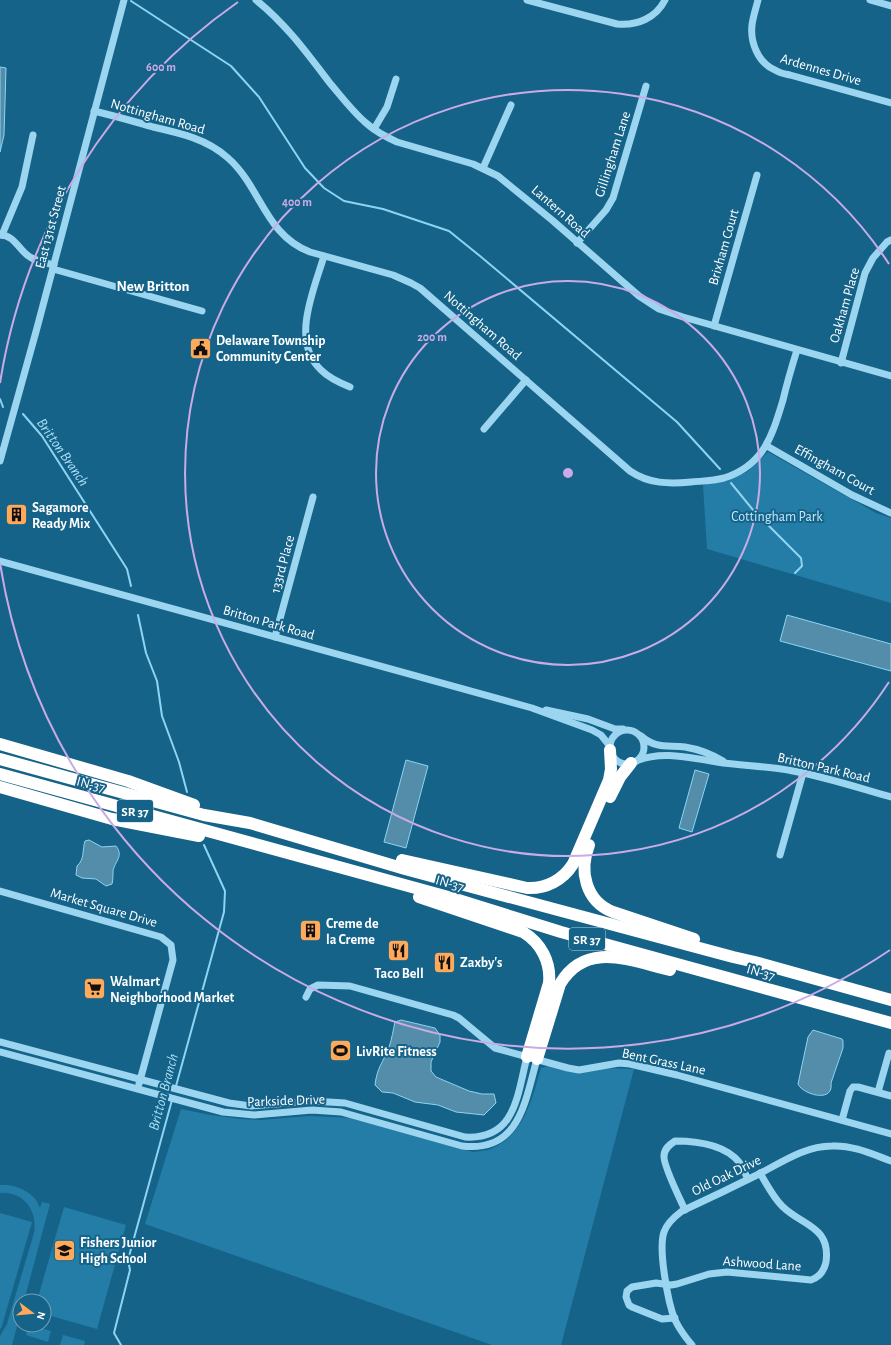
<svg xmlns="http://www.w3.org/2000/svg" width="891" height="1345" viewBox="0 0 891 1345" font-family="'Alegreya Sans',sans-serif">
  <rect width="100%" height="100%" fill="#156389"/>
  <g fill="#247da7">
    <path d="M768,452L876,513L891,518V603L707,549L703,485L725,481L747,472Z"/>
    <path d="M549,1066L634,1069L561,1345H492L145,1224L181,1109L210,1115L241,1119L261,1120L310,1116L351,1118L473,1152C478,1151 486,1151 491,1149C524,1135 532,1099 541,1068Z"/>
    <path d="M0,1185C16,1184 35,1192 40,1208L42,1202L50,1204L24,1301H20V1315L12,1345H0V1336L7,1324L34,1233C38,1210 23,1191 0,1193Z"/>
    <path d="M64,1207L126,1225L97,1329L44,1314V1301H37Z"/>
    <path d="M0,1213L32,1222L1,1329L0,1328Z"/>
    <path d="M29,1325L51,1331L48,1342L26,1335Z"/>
    <path d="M63,1335L85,1341L84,1345H60Z"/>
  </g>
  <g fill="#548da9" stroke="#8ed4f2">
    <path d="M0,67L6,68L4,135L0,152Z"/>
    <path d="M787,615L891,644V671L780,641Z"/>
    <path d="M406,760L428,766L406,848L384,842Z"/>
    <path d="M695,770L709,774L692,832L679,828Z"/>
    <path d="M89,840L102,847L116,846C124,856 115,861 113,871C113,875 113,880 112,884L106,886L96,879L82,878L76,875L77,866C85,859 82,850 85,841Z"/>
    <path d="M401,1020L435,1028L440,1035V1042L431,1062V1071L436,1077L469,1091L482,1094H494L496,1103L484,1115L456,1112L438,1105L415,1102L393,1093L382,1092L375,1085C377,1067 383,1063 389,1047C392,1039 393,1030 395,1022Z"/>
    <path d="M813,1030L842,1039L843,1041V1048L831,1083C834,1104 802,1094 798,1084L808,1037Z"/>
  </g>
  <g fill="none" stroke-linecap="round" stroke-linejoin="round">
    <g stroke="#8ed4f2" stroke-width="2">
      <path d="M131,1L231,66L259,97L305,168L324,188L344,201L383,209L449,231L480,256L677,422L720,469"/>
      <path d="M0,399L3,407"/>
      <path d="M23,414L42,436L127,569L131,586"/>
      <path d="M731,483L753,510L801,558L802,566L795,573"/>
      <path d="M138,615L146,653L157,681L162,716L179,762L187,792"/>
      <path d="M176,1086L224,912L225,891L204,845"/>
      <path d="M121,1345L114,1333L130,1270L128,1260L172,1100"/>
    </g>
    <g stroke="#9cd5ef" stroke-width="7">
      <path d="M256,0C285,23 307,53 329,82C341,96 352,111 366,123C375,131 386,137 397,142L473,164L498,176L552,220L639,296L659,309L683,317L891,376"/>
      <path d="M527,0L617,24C637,26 656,18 665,0"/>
      <path d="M758,0C756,8 753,17 752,25C750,42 758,63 775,70C779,73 785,74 790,75L891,103"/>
      <path d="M870,0L891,6"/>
      <path d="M94,111C114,116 134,121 153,127C180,133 207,139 228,158C261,187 265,235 310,252L393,275L411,283L420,288L630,471C649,484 669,484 691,482C702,481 713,481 724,478C764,465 772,436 783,400C787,383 792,366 797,350"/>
      <path d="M374,129L387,107L396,79"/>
      <path d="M483,168L511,105"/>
      <path d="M0,235C15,235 19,251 30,257C36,261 46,263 54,265"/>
      <path d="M2,235L22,187L33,135"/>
      <path d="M577,243L606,210L613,198L646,86"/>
      <path d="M324,256C314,290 290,341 321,370C329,378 340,383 350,387"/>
      <path d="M53,269L202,311"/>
      <path d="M714,326L757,175"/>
      <path d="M841,363L865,273L873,258L887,242L891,240"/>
      <path d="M484,429L526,380"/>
      <path d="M767,446L852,495L891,513"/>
      <path d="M0,461L37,328L124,0"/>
      <path d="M0,561L532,708L592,730L601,735L609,745"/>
      <path d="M275,637L313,497"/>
      <path d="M546,710L588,719L615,729H623"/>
      <circle cx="627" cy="747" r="17"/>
      <path d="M641,736C656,749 667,745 685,747C698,749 711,754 723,761"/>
      <path d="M636,761C663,750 690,758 717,762C742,766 768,766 793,771C826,777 859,788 891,797"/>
      <path d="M780,855L803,773"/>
      <path d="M0,891L161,937L171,945L173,960L139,1084"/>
      <path d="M306,997L310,989L318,985L350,986L453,1015L459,1018L495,1048L568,1068L579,1070L619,1063L630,1064L677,1075L891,1134"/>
      <path d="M0,1042L229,1103L251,1106L312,1101L345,1103L465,1137C516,1140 517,1095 527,1057"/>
      <path d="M0,1052L223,1112L254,1115L312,1110L341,1112L462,1146C520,1153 525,1101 537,1059"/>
      <path d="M878,1092L889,1053"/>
      <path d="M842,1120L850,1091L853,1087H858L891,1096"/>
      <path d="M685,1210C680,1199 663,1165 664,1156C664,1149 669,1145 675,1141C697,1141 724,1144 739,1162C743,1167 745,1174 748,1179"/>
      <path d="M675,1318L662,1319L632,1307L629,1305L626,1297L627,1291L632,1287L656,1283L671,1285L677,1284L709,1274L727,1272L811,1280C820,1277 824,1271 826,1262C831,1226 802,1226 782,1206C773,1197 767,1185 760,1173"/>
      <path d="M692,1345C685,1337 680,1330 675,1320C668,1303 658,1249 664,1232C667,1223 674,1217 682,1211C708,1199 733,1187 759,1174C782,1162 805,1146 832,1146C853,1145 872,1154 891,1161"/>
    </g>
    <g stroke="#fff" stroke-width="12">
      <path d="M0,744L128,781L194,805"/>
      <path d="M0,759L204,815L250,823L405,869L733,957L755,962L891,1000"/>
      <path d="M0,774L452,898L561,932L891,1023"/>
      <path d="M0,787L112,819L199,836"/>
      <path d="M610,797L620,777L631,763"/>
      <path d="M589,845C579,870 585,901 613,912L694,939"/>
      <path d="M402,860L527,888C546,889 563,880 573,864L609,780L611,769L610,750"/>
      <path d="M419,897L523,932C541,943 551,962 549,983L527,1057"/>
      <path d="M537,1059L560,984C586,940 631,961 670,970"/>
    </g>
  </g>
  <g fill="none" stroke="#caabe5" stroke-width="2">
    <circle cx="568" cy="473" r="192"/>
    <path d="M889 682A383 383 0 1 1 889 264"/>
    <path d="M890 950A575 575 0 0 1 0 563M0 383A575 575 0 0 1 238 2"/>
  </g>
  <defs>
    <symbol id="civic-square" viewBox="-11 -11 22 22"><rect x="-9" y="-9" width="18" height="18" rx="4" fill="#ffa95a" stroke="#156389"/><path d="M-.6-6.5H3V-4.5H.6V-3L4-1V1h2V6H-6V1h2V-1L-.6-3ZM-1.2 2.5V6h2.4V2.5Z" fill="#111"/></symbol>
    <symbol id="building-square" viewBox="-11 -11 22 22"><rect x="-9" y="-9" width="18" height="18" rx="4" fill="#ffa95a" stroke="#156389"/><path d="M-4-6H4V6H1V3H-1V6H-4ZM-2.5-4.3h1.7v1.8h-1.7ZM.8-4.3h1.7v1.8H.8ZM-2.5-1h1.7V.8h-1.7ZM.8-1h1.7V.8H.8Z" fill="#111"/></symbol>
    <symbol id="restaurant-square" viewBox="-11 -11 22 22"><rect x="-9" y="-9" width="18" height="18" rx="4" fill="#ffa95a" stroke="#156389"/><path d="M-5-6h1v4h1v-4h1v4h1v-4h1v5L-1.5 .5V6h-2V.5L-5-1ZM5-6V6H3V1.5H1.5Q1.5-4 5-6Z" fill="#111"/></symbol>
    <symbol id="supermarket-square" viewBox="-11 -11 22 22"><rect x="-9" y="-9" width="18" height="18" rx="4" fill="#ffa95a" stroke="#156389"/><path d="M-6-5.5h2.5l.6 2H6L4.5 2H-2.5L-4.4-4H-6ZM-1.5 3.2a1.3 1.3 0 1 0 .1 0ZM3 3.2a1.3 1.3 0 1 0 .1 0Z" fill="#111"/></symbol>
    <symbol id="stadium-square" viewBox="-11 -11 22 22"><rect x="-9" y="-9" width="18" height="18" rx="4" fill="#ffa95a" stroke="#156389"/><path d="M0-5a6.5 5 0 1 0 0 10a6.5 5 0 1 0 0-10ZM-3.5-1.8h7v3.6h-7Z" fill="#111"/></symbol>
    <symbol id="school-square" viewBox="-11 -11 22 22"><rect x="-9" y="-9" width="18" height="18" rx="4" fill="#ffa95a" stroke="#156389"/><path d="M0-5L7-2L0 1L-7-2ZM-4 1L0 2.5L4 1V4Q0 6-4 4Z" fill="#111"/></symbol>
  </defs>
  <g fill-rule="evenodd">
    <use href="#civic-square" x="188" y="336" width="25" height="25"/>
    <use href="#building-square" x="4" y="502" width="25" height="25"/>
    <use href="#building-square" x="298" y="918" width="25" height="25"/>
    <use href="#restaurant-square" x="386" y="938" width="25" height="25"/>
    <use href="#restaurant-square" x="432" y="950" width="25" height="25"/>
    <use href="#supermarket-square" x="82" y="976" width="25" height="25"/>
    <use href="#stadium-square" x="328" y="1038" width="25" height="25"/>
    <use href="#school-square" x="52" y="1238" width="25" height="25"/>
  </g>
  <g text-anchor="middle" stroke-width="4" stroke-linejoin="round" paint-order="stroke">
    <g fill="#156389" stroke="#b9d0dc" stroke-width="1">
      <rect x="117" y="800" width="36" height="22" rx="3"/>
      <rect x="569" y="928" width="36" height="22" rx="3"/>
    </g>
    <g font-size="13" font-weight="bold" fill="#fff">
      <text x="135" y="816">SR 37</text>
      <text x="587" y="944">SR 37</text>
    </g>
    <g font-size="14" fill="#fff" stroke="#156389">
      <text transform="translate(821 69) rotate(16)" y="5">Ardennes Drive</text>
      <text transform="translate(158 116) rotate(16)" y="5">Nottingham Road</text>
      <text transform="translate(612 154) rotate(-72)" y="5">Gillingham Lane</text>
      <text transform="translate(561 211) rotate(41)" y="5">Lantern Road</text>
      <text transform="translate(50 227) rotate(-75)" y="5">East 131st Street</text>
      <text transform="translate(723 247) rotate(-74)" y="5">Brixham Court</text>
      <text transform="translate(844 305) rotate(-74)" y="5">Oakham Place</text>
      <text transform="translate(483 325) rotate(41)" y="5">Nottingham Road</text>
      <text transform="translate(835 469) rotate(29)" y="5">Effingham Court</text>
      <text transform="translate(282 564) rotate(-75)" y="5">133rd Place</text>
      <text transform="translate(269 622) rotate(16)" y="5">Britton Park Road</text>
      <text transform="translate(824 767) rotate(13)" y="5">Britton Park Road</text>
      <text transform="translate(91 784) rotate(15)" y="5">IN-37</text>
      <text transform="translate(450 883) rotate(16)" y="5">IN-37</text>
      <text transform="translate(104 907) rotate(16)" y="5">Market Square Drive</text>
      <text transform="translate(761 972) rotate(16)" y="5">IN-37</text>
      <text transform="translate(664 1061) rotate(12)" y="5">Bent Grass Lane</text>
      <text transform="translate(286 1100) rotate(-2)" y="5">Parkside Drive</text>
      <text transform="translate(726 1175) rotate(-26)" y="5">Old Oak Drive</text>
      <text transform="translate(762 1263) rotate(4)" y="5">Ashwood Lane</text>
    </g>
    <g font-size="14" font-weight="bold" fill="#fff" stroke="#156389" text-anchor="start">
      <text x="216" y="345">Delaware Township<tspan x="216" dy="16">Community Center</tspan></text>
      <text x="32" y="512">Sagamore<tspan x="32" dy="16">Ready Mix</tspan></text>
      <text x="326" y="928">Creme de<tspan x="326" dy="16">la Creme</tspan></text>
      <text x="460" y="967">Zaxby's</text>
      <text x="399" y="978" text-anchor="middle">Taco Bell</text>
      <text x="110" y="986">Walmart<tspan x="110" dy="16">Neighborhood Market</tspan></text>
      <text x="356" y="1056">LivRite Fitness</text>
      <text x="80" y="1247">Fishers Junior<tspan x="80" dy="16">High School</tspan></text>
    </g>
    <g font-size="14" fill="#c3e9fb" stroke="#156389">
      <text x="777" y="521">Cottingham Park</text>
    </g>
    <g font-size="15" font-weight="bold" fill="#fff" stroke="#156389">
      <text x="153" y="291">New Britton</text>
    </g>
    <g font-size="15" font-style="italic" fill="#a8def6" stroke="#156389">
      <text transform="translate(63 452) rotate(55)" y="5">Britton Branch</text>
      <text transform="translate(163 1092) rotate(-75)" y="5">Britton Branch</text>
    </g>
  </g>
  <circle cx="568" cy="473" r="6" fill="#caabe5" stroke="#156389" stroke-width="2"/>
  <g font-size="12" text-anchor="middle" font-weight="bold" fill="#caabe5" stroke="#156389" stroke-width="4" stroke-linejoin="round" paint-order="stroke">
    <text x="161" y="71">600 m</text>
    <text x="297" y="206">400 m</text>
    <text x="432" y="341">200 m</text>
  </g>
  <g transform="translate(32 1313) rotate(106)"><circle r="19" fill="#156389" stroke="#73a1b8"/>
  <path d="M0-3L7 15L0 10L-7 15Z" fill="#ffa95a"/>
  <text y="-6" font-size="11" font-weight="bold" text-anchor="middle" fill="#ffffff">N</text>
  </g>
</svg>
